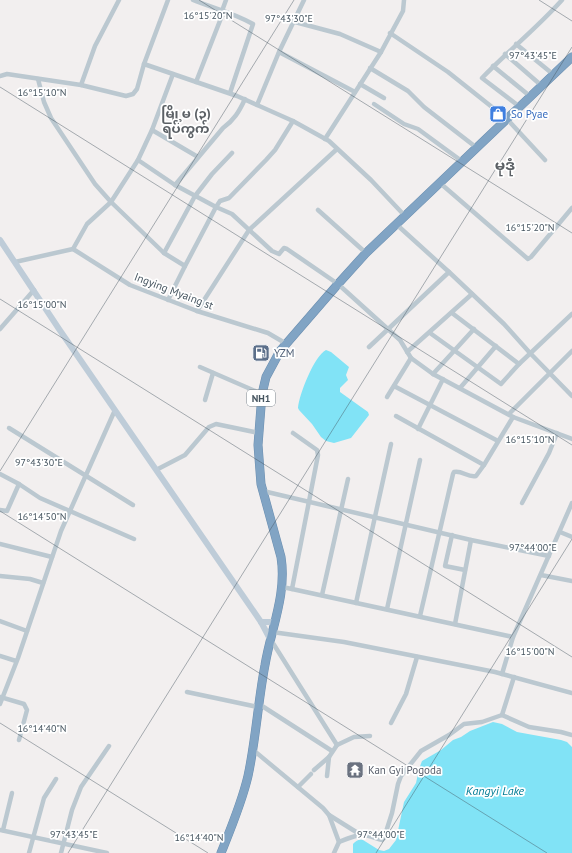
<svg xmlns="http://www.w3.org/2000/svg" width="572" height="853" viewBox="0 0 572 853" font-family="'PT Sans','Noto Sans Myanmar',sans-serif">
  <rect width="100%" height="100%" fill="#f2efef"/>
  <g fill="#81e3f6">
    <path d="M326,350L331,352L349,367L346,375L348,380L340,388V392L368,412L369,415L351,438L334,443L326,441L321,437L312,424L299,410L298,408C299,395 314,356 326,350Z"/>
    <path d="M493,722L502,724L517,732L561,740L567,742L572,747V853H353V844C356,841 358,839 363,840L379,850L384,851L389,849L396,840L404,802L416,783L419,769L422,761L441,750L453,740L461,737L470,731Z"/>
  </g>
  <g fill="none" stroke-linecap="round" stroke-linejoin="round">
    <defs>
      <path id="highway" d="M221,853C231,828 242,802 248,776C256,739 258,701 265,665C271,629 287,594 281,557L261,484L258,445L262,394L266,377L280,351L338,284L366,253L572,57"/>
    </defs>
    <use href="#highway" stroke="#6c8fb0" stroke-width="9"/>
    <g stroke="#bbc8d0" stroke-width="4.5">
      <path d="M193,0C213,8 234,13 253,24L230,93"/>
      <path d="M295,22L340,34L381,52"/>
      <path d="M390,33L448,72L507,119L545,160"/>
      <path d="M516,44L554,75"/>
      <path d="M279,52L355,92"/>
      <path d="M505,54L542,86"/>
      <path d="M144,64L237,96L293,121L329,141L371,180L405,216"/>
      <path d="M493,66L531,97"/>
      <path d="M370,68L408,91L424,107L477,148"/>
      <path d="M0,76L7,74L81,85L126,96L133,94L137,89L144,64L168,0"/>
      <path d="M38,79L44,102L51,118L95,184L111,202L164,253L185,266L216,207L175,185L138,160"/>
      <path d="M196,82L223,13L222,11L226,0"/>
      <path d="M360,84L384,98"/>
      <path d="M81,85L95,46L119,0"/>
      <path d="M374,104L404,124L418,129L463,162"/>
      <path d="M257,105L279,52L304,0"/>
      <path d="M520,107L482,78C508,51 537,28 562,0"/>
      <path d="M293,121L275,150L266,160L229,198L220,201L216,207L232,214L272,251L279,254L284,248L287,249L338,284L400,340L411,358L433,374L513,417L572,439"/>
      <path d="M152,130L198,157"/>
      <path d="M325,139L381,52L403,11L404,0"/>
      <path d="M440,183L528,259L531,257L572,208"/>
      <path d="M175,185L223,128C234,120 239,112 245,99"/>
      <path d="M318,210L366,253"/>
      <path d="M73,249L87,224L111,202L138,160L152,130L173,74"/>
      <path d="M164,253L195,196L212,174L232,153"/>
      <path d="M15,262L73,249L130,285L197,311L268,333L285,343"/>
      <path d="M449,272L504,324L530,353L572,396"/>
      <path d="M168,300L185,266"/>
      <path d="M197,311L249,230L337,149"/>
      <path d="M452,313L519,364L572,314"/>
      <path d="M0,329L34,290"/>
      <path d="M430,333L501,384L519,364"/>
      <path d="M369,347L449,272L396,224"/>
      <path d="M407,352L472,294"/>
      <path d="M200,367L262,394"/>
      <path d="M433,374L474,329"/>
      <path d="M394,386L498,441"/>
      <path d="M460,388L496,346"/>
      <path d="M387,397L411,358"/>
      <path d="M205,400L213,373"/>
      <path d="M509,414L572,351"/>
      <path d="M396,416L484,465"/>
      <path d="M9,428L133,505"/>
      <path d="M418,429L443,379"/>
      <path d="M156,470L185,455L209,427L216,424L259,433"/>
      <path d="M0,474L19,484L40,498L134,539"/>
      <path d="M263,491L471,540L549,556"/>
      <path d="M522,503L549,453L557,433"/>
      <path d="M0,510L7,511L19,484"/>
      <path d="M560,532L572,537"/>
      <path d="M452,535L445,566L465,570"/>
      <path d="M0,544L52,557"/>
      <path d="M541,575L572,581"/>
      <path d="M0,576L30,579L43,583"/>
      <path d="M282,587L292,589L318,455L317,450L293,433"/>
      <path d="M292,589L513,637"/>
      <path d="M322,595L348,479"/>
      <path d="M356,603L391,444"/>
      <path d="M387,609L420,460"/>
      <path d="M420,616L453,474L454,472C462,470 468,478 476,476L484,465L513,417"/>
      <path d="M0,621L27,631"/>
      <path d="M455,624L471,540"/>
      <path d="M272,632L344,642L495,672L572,693"/>
      <path d="M271,640L337,745L329,757L327,776"/>
      <path d="M0,656L16,661"/>
      <path d="M502,674L513,637L572,503"/>
      <path d="M187,692L258,707"/>
      <path d="M0,697L24,704L27,710L19,740"/>
      <path d="M0,704L18,658L61,531L115,410"/>
      <path d="M259,704L332,751"/>
      <path d="M502,715L514,677"/>
      <path d="M391,723L406,694L417,657"/>
      <path d="M337,745L354,737L370,736"/>
      <path d="M252,749L323,808L329,815L339,842L334,853"/>
      <path d="M314,770L329,757"/>
      <path d="M298,787L311,774"/>
      <path d="M329,815L361,835"/>
      <path d="M0,830L107,853"/>
      <path d="M3,830L12,793"/>
      <path d="M339,842C349,838 359,833 369,836C373,837 377,839 382,840L384,838L392,813L398,784L401,776L421,751L449,735L464,724L482,722L502,715L529,727L561,732L572,735"/>
      <path d="M29,853L44,798L56,779"/>
      <path d="M61,853L72,810L81,787L109,746"/>
    </g>
    <g stroke="#beccd8" stroke-width="6">
      <path d="M0,240L59,329L261,622L270,639"/>
      <path d="M261,622H274"/>
    </g>
    <use href="#highway" stroke="#81a4c4" stroke-width="8"/>
  </g>
  <path fill="none" stroke="#45545f" stroke-width="1" stroke-opacity="0.45" d="M199,0L572,233M539,0L572,21M0,87L572,445M0,299L572,657M0,471L294,0M0,511L547,853M0,723L208,853M68,853L572,47M376,853L572,539"/>
  <defs>
    <symbol id="shop-square" viewBox="-11 -11 22 22"><rect x="-9" y="-9" width="18" height="18" rx="4" fill="#3f7fe0" stroke="#fff"/><path d="M-5-2.5h2.3a2.7 3.5 0 0 1 5.4 0H5L5.5 6h-11ZM-1.5-2.5h3a1.5 2.3 0 0 0-3 0Z" fill="#fff"/></symbol>
    <symbol id="fuel-square" viewBox="-11 -11 22 22"><rect x="-9" y="-9" width="18" height="18" rx="4" fill="#5c6f8a" stroke="#fff"/><path d="M-5.5-6h7V0h2V4h1.3V-2.5L3-4.5l.8-.8L6-3V5H2.5V1h-1V6h-7ZM-4.2-4.7v3.2H.2V-4.7Z" fill="#fff"/></symbol>
    <symbol id="temple-square" viewBox="-11 -11 22 22"><rect x="-9" y="-9" width="18" height="18" rx="4" fill="#6b7280" stroke="#fff"/><path d="M0-6L5-2H3V0L6.5 2.5H4V6H1.5V3h-3V6H-4V2.5H-6.5L-3 0V-2H-5Z" fill="#fff"/></symbol>
  </defs>
  <g fill-rule="evenodd">
    <use href="#shop-square" x="488" y="104" width="20" height="20"/>
    <use href="#fuel-square" x="251" y="343" width="20" height="20"/>
    <use href="#temple-square" x="345" y="760" width="20" height="20"/>
  </g>
  <g text-anchor="middle" stroke-width="3.5" stroke-linejoin="round" paint-order="stroke">
    <rect fill="#fff" stroke="#7d878f" stroke-width="1" x="247" y="390" width="28" height="16" rx="3"/>
    <g font-size="10" font-weight="bold" fill="#45545f">
      <text x="261" y="402">NH1</text>
    </g>
    <g font-size="11" fill="#366cbe" stroke="#fff" text-anchor="start">
      <text x="511" y="118">So Pyae</text>
    </g>
    <g font-size="11" fill="#45545f" stroke="#fff">
      <text transform="translate(174 291) rotate(21)" y="4">Ingying Myaing st</text>
    </g>
    <g font-size="11" fill="#4e5e75" stroke="#fff" text-anchor="start">
      <text x="274" y="357">YZM</text>
    </g>
    <g font-size="11" fill="#5b616d" stroke="#fff" text-anchor="start">
      <text x="368" y="774">Kan Gyi Pogoda</text>
    </g>
    <g font-size="12" font-style="italic" fill="#037d96" stroke="#fff">
      <text x="495" y="795">Kangyi Lake</text>
    </g>
    <g font-size="13" font-weight="bold" fill="#5b6065" stroke="#fff">
      <text x="186" y="118">မြို့မ (၃)<tspan x="186" dy="15">ရပ်ကွက်</tspan></text>
    </g>
    <g font-size="15" font-weight="bold" fill="#5b6065" stroke="#fff">
      <text x="505" y="170">မုဒုံ</text>
    </g>
  </g>
  <g font-size="10" text-anchor="middle" fill="#45545f" stroke="#fff" stroke-width="3.5" stroke-linejoin="round" paint-order="stroke">
    <text x="208" y="19">16°15'20"N</text>
    <text x="289" y="22">97°43'30"E</text>
    <text x="533" y="59">97°43'45"E</text>
    <text x="42" y="96">16°15'10"N</text>
    <text x="530" y="231">16°15'20"N</text>
    <text x="42" y="308">16°15'00"N</text>
    <text x="530" y="443">16°15'10"N</text>
    <text x="39" y="466">97°43'30"E</text>
    <text x="42" y="520">16°14'50"N</text>
    <text x="533" y="551">97°44'00"E</text>
    <text x="530" y="655">16°15'00"N</text>
    <text x="42" y="732">16°14'40"N</text>
    <text x="74" y="838">97°43'45"E</text>
    <text x="381" y="838">97°44'00"E</text>
    <text x="199" y="841">16°14'40"N</text>
  </g>
</svg>
